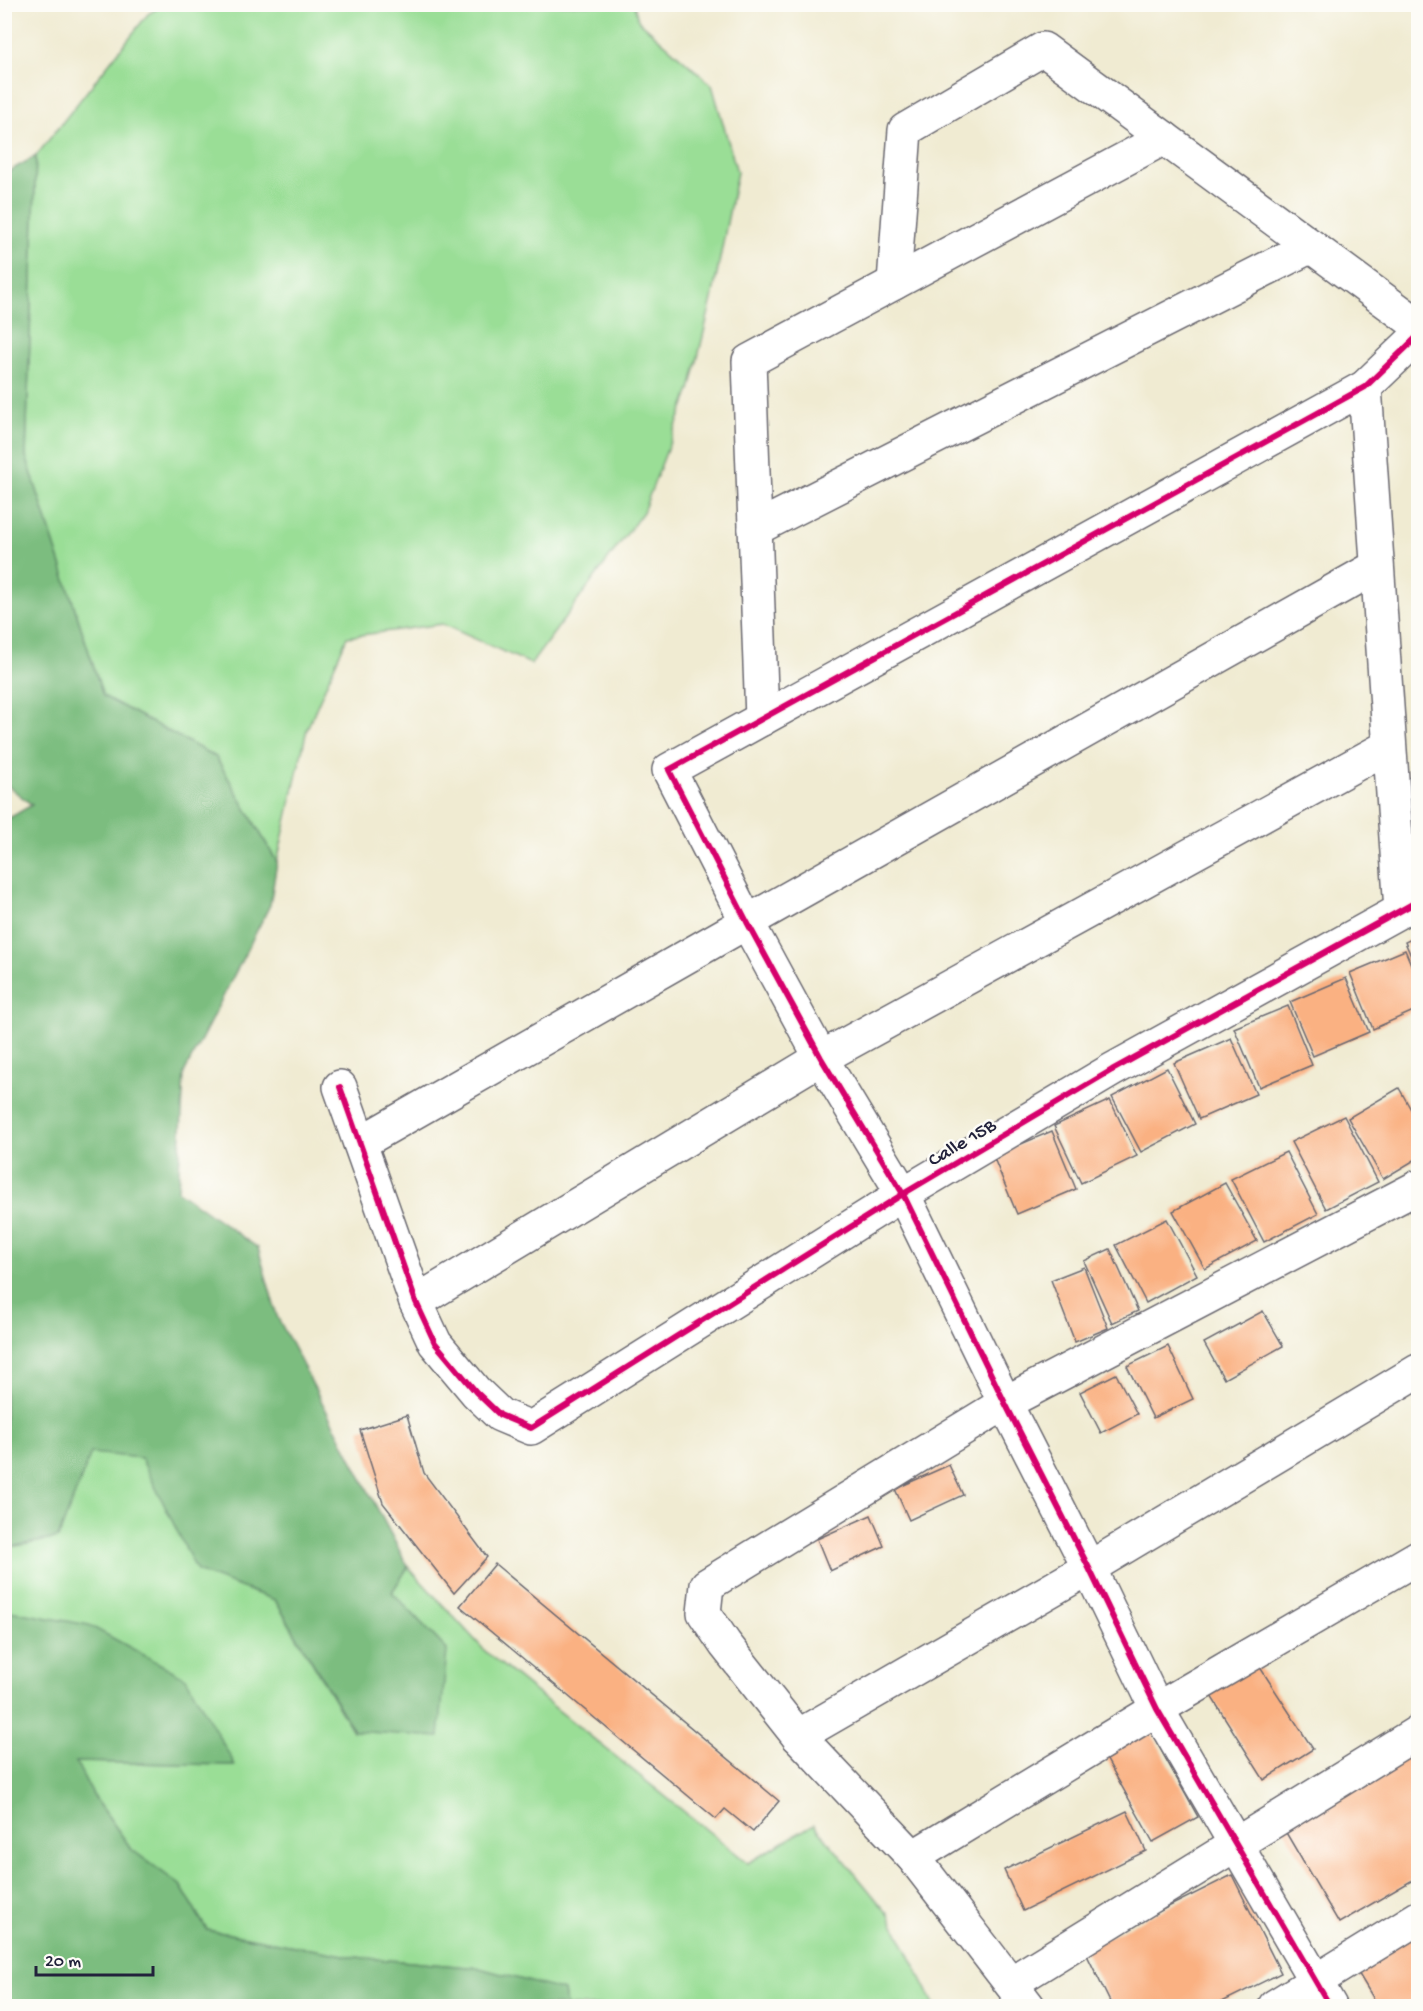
<svg xmlns="http://www.w3.org/2000/svg" width="1423" height="2011" viewBox="0 0 1423 2011" font-family="'Gochi Hand',sans-serif">
  <rect width="100%" height="100%" fill="#fdfcf7"/>
  <filter id="ink" filterUnits="userSpaceOnUse"><feTurbulence type="fractalNoise" baseFrequency=".0167" numOctaves="2"/><feDisplacementMap in="SourceGraphic" scale="12" xChannelSelector="R" yChannelSelector="G"/><feConvolveMatrix kernelMatrix="1 2 1 2 8 2 1 2 1" color-interpolation-filters="sRGB"/></filter>
  <filter id="wash" filterUnits="userSpaceOnUse"><feTurbulence type="fractalNoise" baseFrequency=".008" numOctaves="4" result="noise"/><feDisplacementMap in="SourceGraphic" scale="24" xChannelSelector="R" yChannelSelector="G"/><feGaussianBlur stdDeviation="1.35" result="paint"/><feColorMatrix in="noise" values="0 0 0 0 0 0 0 0 0 0 0 0 0 0 0 0 0 1.4 0 .05"/><feComposite in="paint" operator="in"/></filter>
  <g filter="url(#wash)">
    <rect width="100%" height="100%" fill="#f0ebd2"/>
    <g fill="#9ade96" stroke="#5e8068" stroke-width="1.5">
      <path d="M163,5H634L638,20L712,85L737,172L712,299L690,390L643,512L531,664L442,624L347,637L307,729L277,862L216,757L103,696L26,456L36,156L148,14Z"/>
      <path d="M91,1452L142,1458L197,1571L275,1600L353,1731L447,1650L392,1592L408,1567L487,1653L748,1863L814,1824L889,1915L935,2006H566L564,1991L479,1968L354,1957L207,1930L180,1885L132,1850L93,1795L75,1762L234,1765L5,1610L4,1548L58,1538Z"/>
    </g>
    <g fill="#7bbd7f" stroke="#4e705d" stroke-width="1.5">
      <path d="M36,156L26,456L103,696L216,757L277,862L270,905L184,1073L178,1191L258,1248L277,1316L408,1567L392,1592L447,1650L439,1737L354,1731L275,1600L197,1571L141,1458L91,1453L58,1538L5,1548L4,821L32,805L4,783V174Z"/>
      <path d="M4,1610L89,1625L186,1678L235,1765L76,1762L93,1795L132,1850L180,1885L207,1930L354,1957L479,1968L564,1991L566,2006H5Z"/>
    </g>
    <g id="blocks">
      <g fill="#fab182">
        <path d="M1418,936V972L1405,942Z"/>
        <path d="M1405,950L1418,981V1009L1373,1029L1350,973Z"/>
        <path d="M1346,978L1369,1032L1313,1056L1290,1002Z"/>
        <path d="M1288,1006L1312,1065L1259,1087L1234,1028Z"/>
        <path d="M1231,1038L1256,1094L1199,1119L1174,1063Z"/>
        <path d="M1167,1068L1195,1124L1141,1152L1112,1097Z"/>
        <path d="M1399,1088L1418,1122V1158L1383,1179L1348,1118Z"/>
        <path d="M1110,1100L1137,1156L1081,1183L1054,1126Z"/>
        <path d="M1344,1116L1378,1182L1326,1209L1291,1142Z"/>
        <path d="M1052,1131L1076,1189L1017,1214L993,1156Z"/>
        <path d="M1286,1152L1318,1214L1264,1242L1231,1179Z"/>
        <path d="M1225,1183L1257,1241L1205,1269L1173,1211Z"/>
        <path d="M1167,1219L1197,1275L1146,1303L1116,1245Z"/>
        <path d="M1110,1249L1138,1311L1112,1323L1084,1261Z"/>
        <path d="M1084,1267L1108,1328L1075,1342L1051,1280Z"/>
        <path d="M1263,1311L1283,1346L1224,1379L1204,1343Z"/>
        <path d="M1168,1346L1193,1399L1153,1418L1127,1366Z"/>
        <path d="M1116,1374L1137,1414L1101,1433L1080,1392Z"/>
        <path d="M407,1415L424,1473L487,1557L454,1593L383,1503L360,1430Z"/>
        <path d="M949,1465L963,1495L909,1520L895,1489Z"/>
        <path d="M871,1515L884,1546L830,1571L817,1539Z"/>
        <path d="M495,1564L779,1801L753,1832L725,1809L716,1819L460,1606Z"/>
        <path d="M1254,1658L1313,1749L1264,1780L1206,1688Z"/>
        <path d="M1147,1725L1198,1817L1153,1842L1102,1751Z"/>
        <path d="M1418,1737V1877L1339,1923L1278,1819Z"/>
        <path d="M1127,1811L1146,1851L1023,1911L1004,1870Z"/>
        <path d="M1232,1875L1281,1973L1214,2006H1112L1084,1949Z"/>
        <path d="M1418,1929V2006H1378L1354,1966Z"/>
      </g>
    </g>
  </g>
  <g filter="url(#ink)">
    <use href="#blocks" fill-opacity="0" stroke="#6a6870" stroke-width="1.5"/>
    <g fill="none" stroke-linecap="round" stroke-linejoin="round">
      <defs>
        <g id="street">
          <path d="M894,283L905,130L1043,49L1418,325"/>
          <path d="M1365,387L1401,910"/>
          <path d="M755,529L1311,246"/>
          <path d="M762,719L749,361L1164,138"/>
          <path d="M340,1087L416,1302L435,1343L476,1392L500,1415L531,1428L903,1194L1112,1070L1418,901"/>
          <path d="M360,1143L747,922L1376,567"/>
          <path d="M416,1302L821,1058L1389,746"/>
          <path d="M798,1736L1089,1568L1418,1371"/>
          <path d="M913,1857L1157,1709L1418,1557"/>
          <path d="M1011,1983L1418,1732"/>
          <path d="M1028,2006L913,1857L798,1736L725,1644L704,1613L707,1585L1005,1403L1418,1187"/>
          <path d="M1275,2006L1418,1918"/>
          <path d="M1330,2006L1157,1709L1089,1568L1005,1403L903,1194L821,1058L747,922L669,770L1365,387L1418,336"/>
        </g>
      </defs>
      <use href="#street" stroke="#6a6870" stroke-width="36"/>
      <use href="#street" stroke="#fff" stroke-width="33"/>
      <defs>
        <g id="cycleway">
          <path d="M340,1087L416,1302L435,1343L476,1392L500,1415L531,1428L903,1194L1112,1070L1418,901"/>
          <path d="M1330,2006L1157,1709L1089,1568L1005,1403L903,1194L821,1058L747,922L669,770L1365,387L1418,336"/>
        </g>
      </defs>
      <use href="#cycleway" stroke="#fdfcf7" stroke-width="10"/>
      <use href="#cycleway" stroke="#d6006c" stroke-width="6"/>
    </g>
  </g>
  <g text-anchor="middle" stroke-width="5" stroke-linejoin="round" paint-order="stroke">
    <g font-size="20" fill="#22223b" stroke="#fdfcf7">
      <text transform="translate(961 1141) rotate(-31)" y="7">Calle 15B</text>
    </g>
  </g>
  <rect width="1423" height="2011" fill="none" stroke="#fdfcf7" stroke-width="24"/>
  <path d="M36 1966v9h117v-9" fill="none" stroke="#22223b" stroke-width="3"/>
  <text x="45" y="1966" font-size="18" fill="#22223b" stroke="#fdfcf7" stroke-width="4.5" paint-order="stroke">20 m</text>
</svg>
